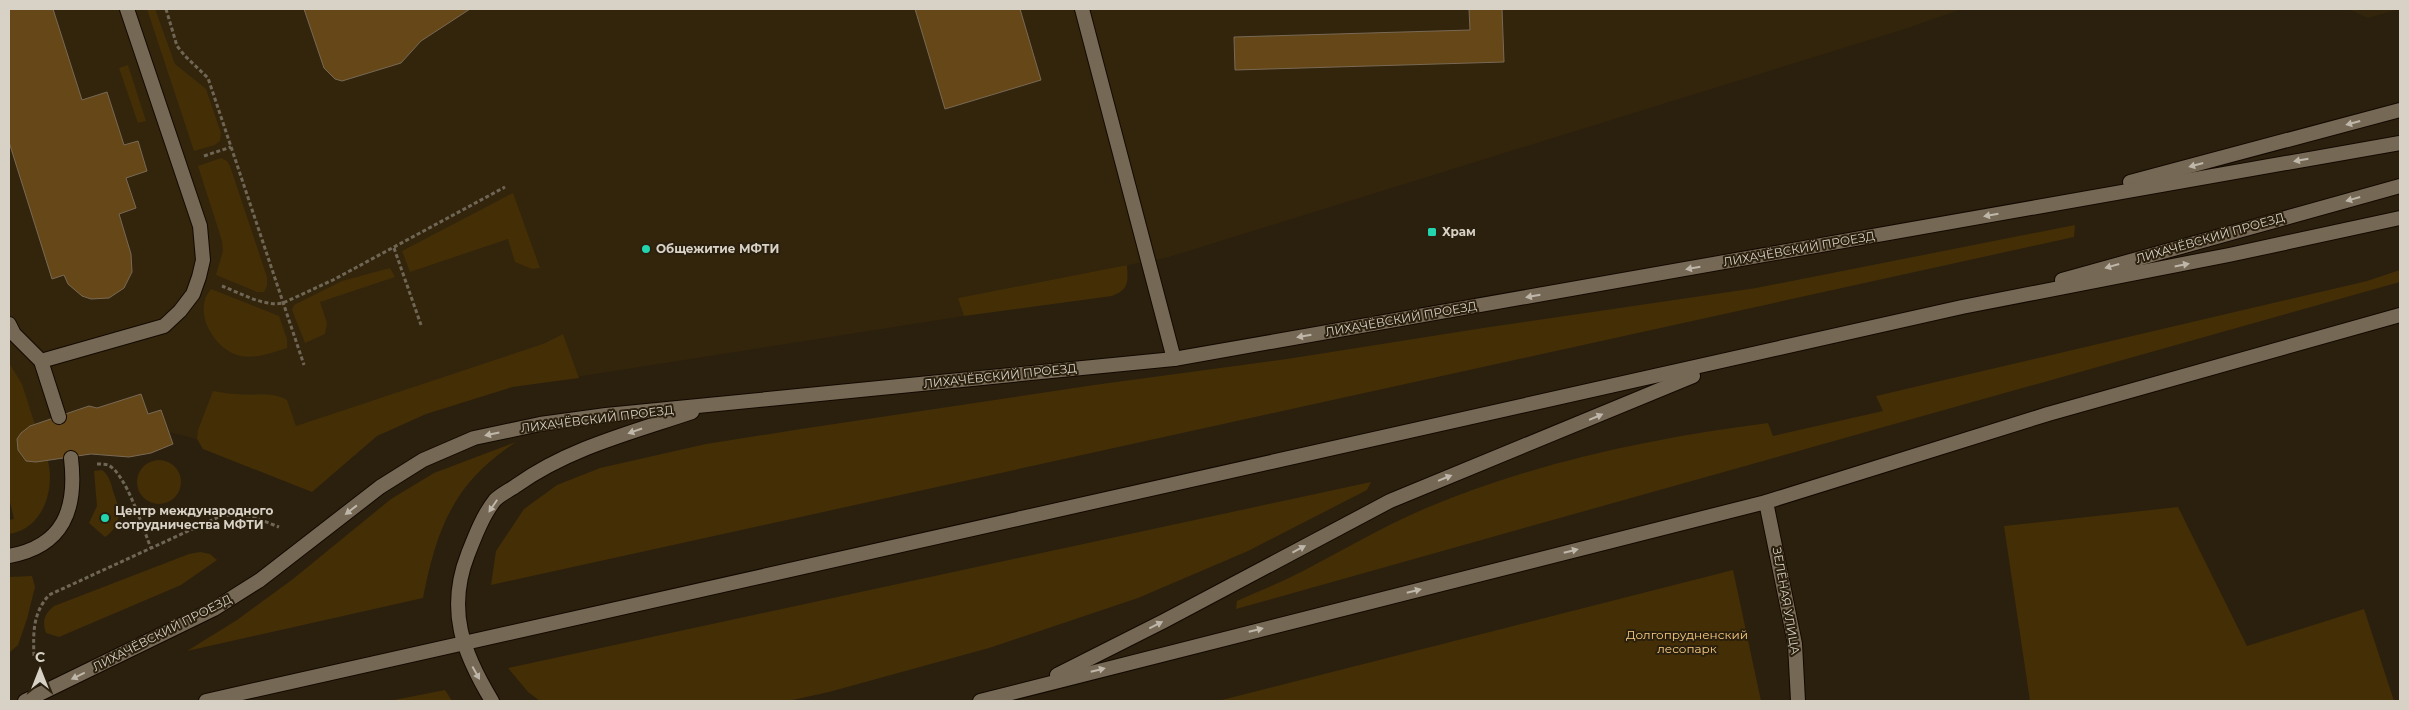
<svg xmlns="http://www.w3.org/2000/svg" width="2409" height="710" viewBox="0 0 2409 710" font-family="Montserrat,sans-serif">
  <rect width="100%" height="100%" fill="#2b200e"/>
  <g fill="#33250b">
    <path d="M9,9H1962L1908,28L1169,257L959,298L964,316L512,387L426,414L377,436L216,444L169,432L173,444L151,453L129,457L91,454L9,464Z"/>
    <path d="M2348,9H2399L2368,18Z"/>
  </g>
  <g fill="#432e06">
    <path d="M147,9H155L175,64L206,89L221,133L220,141L215,145L194,151Z"/>
    <path d="M128,65L146,121L138,123L119,68Z"/>
    <path d="M221,158L227,161L230,166L267,277V286L264,292H257L216,275L223,251L222,241L198,166Z"/>
    <path d="M513,193L540,268L532,269L515,262L508,239L410,272L402,251Z"/>
    <path d="M2075,225L2074,237L491,585L496,551L524,509L557,485L600,468L706,444L801,429L1094,385L1287,359L1483,328L1756,288Z"/>
    <path d="M1127,265C1128,282 1129,290 1112,296L964,316L958,298Z"/>
    <path d="M390,268L395,277L320,302L327,323L325,334L305,343L292,310L294,305L342,281Z"/>
    <path d="M2400,270V282L1236,609L1237,601C1259,591 1282,582 1303,571C1343,550 1382,527 1424,509C1532,463 1651,438 1768,423L1773,436L1883,411L1876,396L2367,281Z"/>
    <path d="M211,289L279,316L287,339V348C272,353 253,360 237,355C213,347 192,311 211,289Z"/>
    <path d="M563,334L579,378L512,387L426,414L377,436L312,492L203,449L197,439L198,430L213,391C221,392 229,394 237,394C254,396 271,391 287,400L296,426L543,344Z"/>
    <path d="M9,363L22,384L35,425C16,430 12,448 26,461H48C55,490 43,529 9,534V520L14,519L9,498Z"/>
    <path d="M516,442C454,483 437,527 423,598L187,651L237,620L293,579L391,499L434,473Z"/>
    <circle cx="159" cy="482" r="22"/>
    <path d="M102,470C109,475 111,483 113,491C120,509 123,525 105,537L89,523L97,506L94,471Z"/>
    <path d="M1371,482L1367,490L1248,551L1138,598L989,648L829,692L788,701H540L528,692L508,668Z"/>
    <path d="M2178,507L2247,646L2364,609L2394,701H2030L2004,526Z"/>
    <path d="M200,552L210,554L217,560L181,585L59,637L46,633C42,621 44,614 54,606L189,554Z"/>
    <path d="M1733,570L1761,701H1218Z"/>
    <path d="M32,576L35,587L27,619L18,645L9,653V577Z"/>
    <path d="M445,690L452,701H389Z"/>
  </g>
  <g fill="#664718" stroke="#786956">
    <path d="M9,9H53L82,100L107,92L124,145L138,141L147,171L126,178L136,208L119,214L131,254L132,272L124,288L109,298L91,299L82,296L68,284L64,275L52,279L9,142Z"/>
    <path d="M304,9H470L421,41L401,63L342,81L335,79L324,68Z"/>
    <path d="M915,9H1020L1041,80L945,109Z"/>
    <path d="M1469,9H1502L1504,62L1235,70L1234,37L1470,30Z"/>
    <path d="M141,394L148,414L161,410L173,444L151,453L129,457L91,454L36,462L26,461L18,450L17,439L21,433L30,426L89,406L97,408Z"/>
  </g>
  <g fill="none" stroke-linecap="round" stroke-linejoin="round">
    <defs>
      <g id="service">
        <path d="M1082,9L1174,359"/>
        <path d="M9,324L14,334L41,361L59,417"/>
        <path d="M41,361L164,326L180,311L193,294L199,277L203,260L200,226L127,9"/>
        <path d="M9,556C64,546 77,509 71,458"/>
      </g>
      <path id="minor" d="M1766,502L1795,644L1798,701"/>
      <g id="secondary">
        <path d="M2130,182L2400,110"/>
        <path d="M2062,280L2400,186"/>
        <path d="M1057,675L1164,621L1390,501L1693,376"/>
        <path d="M25,701L214,609L260,580L380,487L423,460L474,438L540,424L606,415L1174,359L2400,143"/>
        <path d="M206,701L1962,307L2229,255L2400,218"/>
        <path d="M492,701C463,653 446,610 468,554C475,536 483,515 495,500C501,494 510,490 517,485C569,448 633,432 692,412"/>
        <path d="M980,701L1766,502L2048,414L2400,315"/>
      </g>
    </defs>
    <use href="#service" stroke="#130900" stroke-width="16"/>
    <use href="#minor" stroke="#130900" stroke-width="16"/>
    <use href="#secondary" stroke="#130900" stroke-width="16"/>
    <g stroke="#6f6656" stroke-width="3" stroke-dasharray="4 2.5" stroke-linecap="butt">
      <path d="M166,9L177,46L185,56L208,78L304,365"/>
      <path d="M204,156L231,147"/>
      <path d="M394,248L421,325"/>
      <path d="M222,286C240,293 264,307 283,303L333,280L505,187"/>
      <path d="M97,464C101,464 105,464 108,465C126,473 143,529 151,548"/>
      <path d="M34,656C33,632 33,613 49,595L223,515L251,516L279,527"/>
    </g>
    <use href="#service" stroke="#756854" stroke-width="14"/>
    <use href="#minor" stroke="#756854" stroke-width="14"/>
    <use href="#secondary" stroke="#756854" stroke-width="14"/>
  </g>
  <defs><path id="oneway-solid" d="M-6-.8H1V-3.2L6.5 0L1 3.2V.8H-6Z" transform="scale(1.25)"/></defs>
  <g fill="#bfb7aa">
    <use href="#oneway-solid" transform="translate(2353 123) rotate(165)"/>
    <use href="#oneway-solid" transform="translate(2301 160) rotate(170)"/>
    <use href="#oneway-solid" transform="translate(2196 165) rotate(165)"/>
    <use href="#oneway-solid" transform="translate(2353 199) rotate(164)"/>
    <use href="#oneway-solid" transform="translate(1991 215) rotate(170)"/>
    <use href="#oneway-solid" transform="translate(2182 265) rotate(-11)"/>
    <use href="#oneway-solid" transform="translate(2112 266) rotate(164)"/>
    <use href="#oneway-solid" transform="translate(1693 268) rotate(170)"/>
    <use href="#oneway-solid" transform="translate(1533 296) rotate(170)"/>
    <use href="#oneway-solid" transform="translate(1304 336) rotate(170)"/>
    <use href="#oneway-solid" transform="translate(1596 417) rotate(-23)"/>
    <use href="#oneway-solid" transform="translate(635 431) rotate(161)"/>
    <use href="#oneway-solid" transform="translate(492 434) rotate(168)"/>
    <use href="#oneway-solid" transform="translate(1445 478) rotate(-22)"/>
    <use href="#oneway-solid" transform="translate(493 506) rotate(124)"/>
    <use href="#oneway-solid" transform="translate(351 510) rotate(142)"/>
    <use href="#oneway-solid" transform="translate(1299 549) rotate(-28)"/>
    <use href="#oneway-solid" transform="translate(1571 551) rotate(-14)"/>
    <use href="#oneway-solid" transform="translate(1414 591) rotate(-14)"/>
    <use href="#oneway-solid" transform="translate(1156 625) rotate(-27)"/>
    <use href="#oneway-solid" transform="translate(1256 630) rotate(-14)"/>
    <use href="#oneway-solid" transform="translate(1098 670) rotate(-14)"/>
    <use href="#oneway-solid" transform="translate(476 673) rotate(61)"/>
    <use href="#oneway-solid" transform="translate(78 676) rotate(154)"/>
  </g>
  <g fill="#23d5af" stroke="#2b200e" stroke-width="2">
    <rect x="1427" y="227" width="10" height="10" rx="2.5"/>
    <circle cx="646" cy="249" r="5"/>
    <circle cx="105" cy="518" r="5"/>
  </g>
  <g text-anchor="middle" stroke-width="4" stroke-linejoin="round" paint-order="stroke">
    <g font-size="12" font-weight="bold" fill="#d8d1c6" stroke="#2b200e" text-anchor="start">
      <text x="1442" y="236">Храм</text>
      <text x="656" y="253">Общежитие МФТИ</text>
      <text x="115" y="515">Центр международного<tspan x="115" dy="14">сотрудничества МФТИ</tspan></text>
    </g>
    <g font-size="12" fill="#d8d1c6" stroke="#2b200e">
      <text transform="translate(2210 238) rotate(-16)" y="4">ЛИХАЧЁВСКИЙ ПРОЕЗД</text>
      <text transform="translate(1799 249) rotate(-10)" y="4">ЛИХАЧЁВСКИЙ ПРОЕЗД</text>
      <text transform="translate(1401 319) rotate(-10)" y="4">ЛИХАЧЁВСКИЙ ПРОЕЗД</text>
      <text transform="translate(1000 376) rotate(-6)" y="4">ЛИХАЧЁВСКИЙ ПРОЕЗД</text>
      <text transform="translate(597 419) rotate(-7)" y="4">ЛИХАЧЁВСКИЙ ПРОЕЗД</text>
      <text transform="translate(1786 601) rotate(80)" y="4">ЗЕЛЁНАЯ УЛИЦА</text>
      <text transform="translate(162 633) rotate(-27)" y="4">ЛИХАЧЁВСКИЙ ПРОЕЗД</text>
    </g>
    <g font-size="12" fill="#f9cd83" stroke="#2b200e">
      <text x="1687" y="639">Долгопрудненский<tspan x="1687" dy="14">лесопарк</tspan></text>
    </g>
  </g>
  <rect width="2409" height="710" fill="none" stroke="#d8d1c6" stroke-width="20"/>
  <g transform="translate(40 670)" stroke="#2b200e" stroke-width="4" paint-order="stroke">
  <path d="M0-4L9 19L0 12L-9 19Z" fill="#d8d1c6"/>
  <text y="-8" font-size="14" font-weight="bold" text-anchor="middle" fill="#d8d1c6">С</text>
  </g>
</svg>
